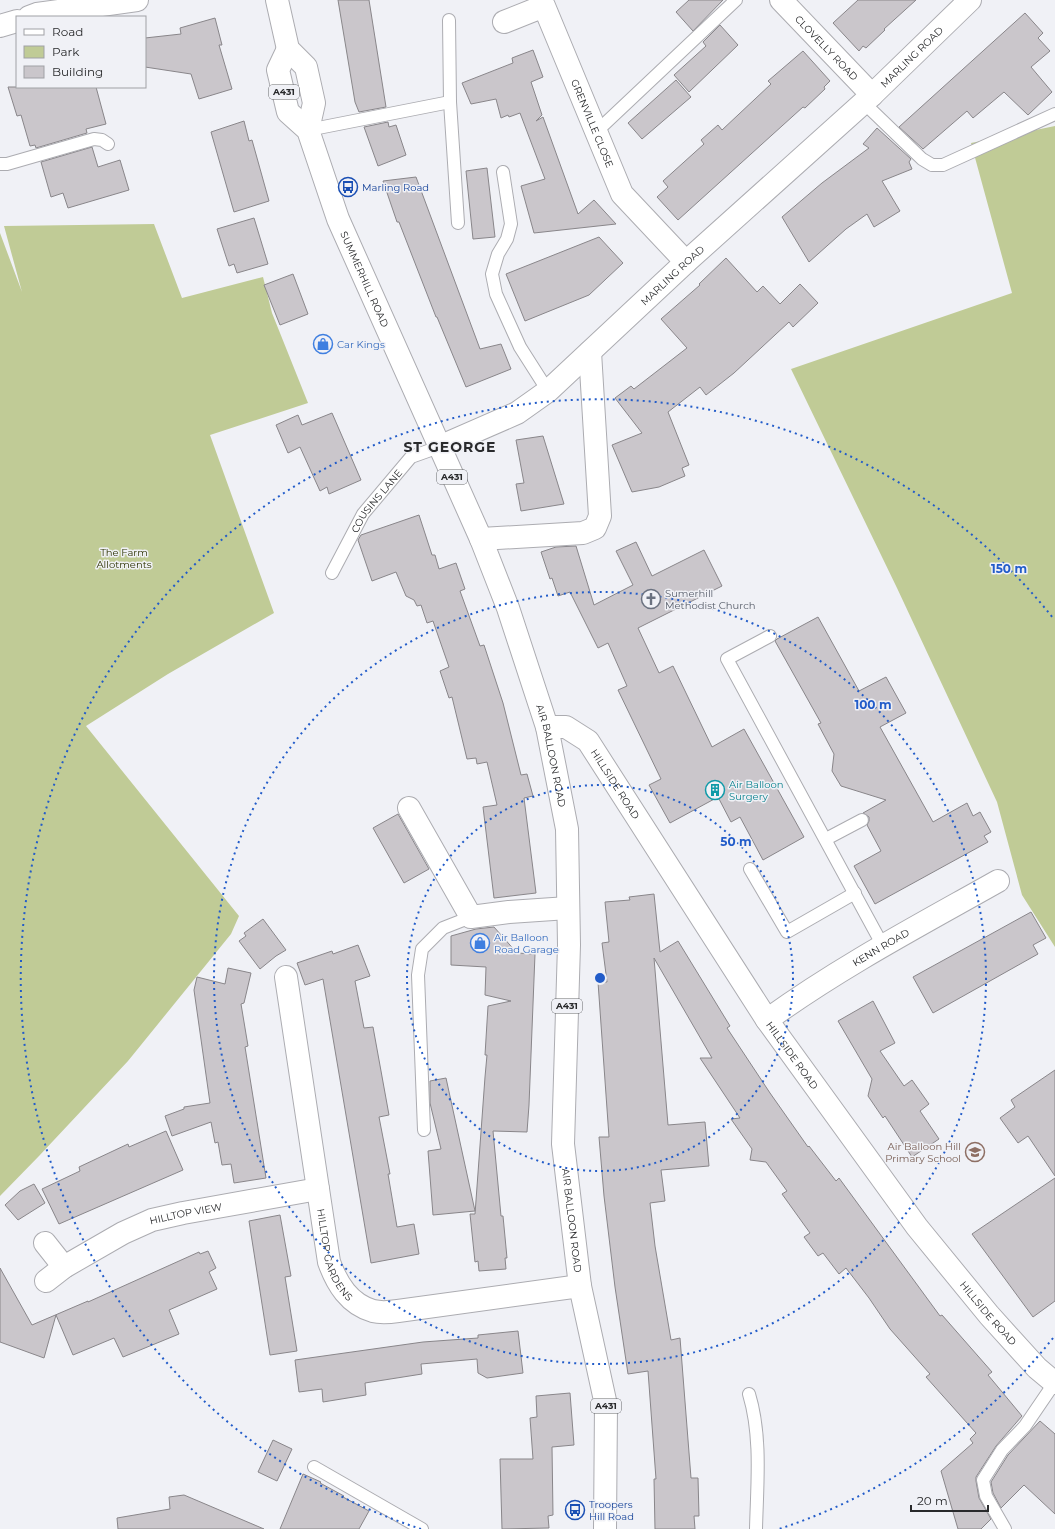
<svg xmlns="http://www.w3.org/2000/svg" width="1055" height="1529" viewBox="0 0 1055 1529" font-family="Montserrat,sans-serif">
  <rect width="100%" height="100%" fill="#f0f1f6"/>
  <g fill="#c0cb96">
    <path d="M1055,126V947L1022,895L997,802L897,588L791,369L1012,293L971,143Z"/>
    <path d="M154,224L182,298L263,277L272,313L308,403L210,435L274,613L168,674L86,726L239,916L231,934L128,1061L39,1156L0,1196V233L22,292L4,226Z"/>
  </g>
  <g fill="#cac6cb" stroke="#89868a">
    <path d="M338,0H369L386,107L359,112L355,102Z"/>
    <path d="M689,0H723L693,31L676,12Z"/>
    <path d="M858,0H916L884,29L885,30L866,48L863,46L859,51L833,23Z"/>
    <path d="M1025,13L1043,33L1038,38L1050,51L1031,67L1052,92L1028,115L1004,92L973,118L967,111L923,149L899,127Z"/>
    <path d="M215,18L222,45H219L232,89L199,99L191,74L145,67V38L181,34L180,28Z"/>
    <path d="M720,25L738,45L689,92L674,75L706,46L703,42Z"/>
    <path d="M533,50L543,77L531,82L542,115L536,121L543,117L578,214L594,200L616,224L534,233L521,186L545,179L520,113L509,117L508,115L501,118L496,99L471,104L462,83L513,63L512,58Z"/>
    <path d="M803,51L830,81L824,87L825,89L805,108L803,107L678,220L657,197L668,187L663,181L704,144L701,140L718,125L722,130L771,84L768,81Z"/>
    <path d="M676,80L691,97L642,139L628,123Z"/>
    <path d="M8,87H96L106,124L86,129L87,133L36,148L35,145L30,146L21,115L17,116Z"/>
    <path d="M244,121L249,141L252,140L269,201L234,212L211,132Z"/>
    <path d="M388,122L389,127L396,125L406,155L378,166L364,127Z"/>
    <path d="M877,128L911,159L909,162L912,169L882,181L900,211L874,227L867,214L846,229L809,262L782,217L822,183L869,148L863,144Z"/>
    <path d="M92,147L98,167L120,160L129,190L68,208L63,193L51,197L41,162Z"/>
    <path d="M487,168L495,237L473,239L466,171Z"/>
    <path d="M416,177L480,349L501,344L511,369L466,387L437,317H436L399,222H397L383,181Z"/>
    <path d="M254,218L268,264L237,273L234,264L229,266L217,229Z"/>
    <path d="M599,237L623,263L589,295L525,321L506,274Z"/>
    <path d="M726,258L757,292L763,286L780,304L800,284L818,303L793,327L789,322L734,373L706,395L700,387L668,412L689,465L682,468L685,476L659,487L632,492L612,445L642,433L615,398L631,386L634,389L687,348L661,319L700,285L699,284Z"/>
    <path d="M293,274L308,314L280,325L264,285Z"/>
    <path d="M332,413L361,480L329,494L327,487L320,491L300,447L288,453L276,425L298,415L302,425Z"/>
    <path d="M543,436L564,504L521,511L516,484L524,483L516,440Z"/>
    <path d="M419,515L432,555H435L439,569L456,563L465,589L460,591L480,646L484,645L503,703L521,775L527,774L533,796L524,798L536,893L494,898L483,807L497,805L487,762L477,764L476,758L467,759L452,697L449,698L440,671L449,667L433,621L427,623L421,605L417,606L414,600L406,596L396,572L372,581L358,540L361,535Z"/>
    <path d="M636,542L652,576L704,550L722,586L638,628L659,673L673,666L712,747L744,729L804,837L763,860L740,817L731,822L718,797L670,823L649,785L661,779L618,690L627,686L608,643L598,648L570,592L558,596L552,578L550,579L541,552L556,547L576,546L594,605L633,585L616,551Z"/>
    <path d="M818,617L859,691L886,677L906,713L880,727L933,822L967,803L973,816L980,812L991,832L984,836L988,842L875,904L854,866L881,851L867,825L869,821V817L863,813L886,800L841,786L832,771L834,754L818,724L821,723L775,641L777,639Z"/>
    <path d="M398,814L429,869L404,883L373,828Z"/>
    <path d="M654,894L660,952L678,941L730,1026L727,1028L770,1093L808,1147L809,1146L836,1181L839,1178L940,1316L942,1315L992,1372L988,1375L1022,1416L996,1446L976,1477V1481L979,1498L991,1519L981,1529H958L941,1471L973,1443L970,1439L976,1433L926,1377L930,1374L890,1329L869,1298L846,1268L839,1274L823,1253L818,1256L804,1237L810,1233L782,1194L787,1191L766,1162L750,1160L752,1149L731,1119L740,1118L700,1058H712L654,958L668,1125L705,1122L709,1166L661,1170L665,1201L650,1203L655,1246L671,1340L680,1338L691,1478H698L699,1516H694L695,1529H655L654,1479H656L648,1371L628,1374L615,1287L604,1196L599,1137H609L598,982H607L602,943L609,942L605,902L630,900L629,897Z"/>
    <path d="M1031,912L1046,938L1033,945L1038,954L933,1013L913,977Z"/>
    <path d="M263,919L286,950L276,956L260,969L239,941L246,936L244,933Z"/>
    <path d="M494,927L517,953L535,954L529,1105L527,1132L493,1131L501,1216H503L507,1258H505L506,1269L479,1271L478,1261L475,1262L470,1214H475L485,1077L487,1055H485L488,1006L511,1001L485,995L486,967L451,965V936L476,929Z"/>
    <path d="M358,945L370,976L355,981L364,1028L373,1027L389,1115L379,1117L390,1174H388L397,1227L414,1224L419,1254L371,1263L323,979L305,985L297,963L332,951L333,954Z"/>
    <path d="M228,968L251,973L244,1003L241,1004L248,1046L245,1047L266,1178L234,1183L231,1164L222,1165L218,1142L215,1143L211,1122L172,1136L165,1116L184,1109V1107L210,1103L194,990L197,977L225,984Z"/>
    <path d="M873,1001L895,1043L880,1051L904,1086L912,1080L929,1104L920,1111L939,1139L912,1157L885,1116L883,1118L868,1096L872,1079L838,1021Z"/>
    <path d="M1055,1070V1176L1028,1136L1018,1143L1000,1118L1015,1107L1011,1100Z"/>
    <path d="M446,1078L475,1211L433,1215L428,1151L441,1149L430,1103V1081Z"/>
    <path d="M166,1131L183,1170L59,1224L42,1189L80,1171L79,1167L128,1144L129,1147Z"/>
    <path d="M1055,1178V1301L1033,1317L972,1234Z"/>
    <path d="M34,1184L45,1203L18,1220L5,1205L20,1191Z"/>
    <path d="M280,1215L291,1276L285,1277L297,1351L270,1355L249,1221Z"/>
    <path d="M208,1251L216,1268L209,1272L217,1289L169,1310L179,1334L123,1357L114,1338L73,1355L56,1315L44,1358L0,1342V1268L32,1325L88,1301V1302L199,1252L200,1254Z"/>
    <path d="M518,1331L523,1373L487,1378L478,1373L477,1359L421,1364L422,1374L365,1383L366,1395L323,1402L322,1389L299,1392L295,1360L423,1342L478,1338V1335Z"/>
    <path d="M570,1393L574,1445L552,1447L553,1515L548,1516L549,1528L502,1529L500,1459H533L530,1418L537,1417L536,1396Z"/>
    <path d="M1040,1421L1055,1434V1514L1024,1485L1001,1508L993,1493L991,1482L1008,1455Z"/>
    <path d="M273,1440L292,1449L277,1481L258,1472Z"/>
    <path d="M303,1474L321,1482L320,1483L344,1496L343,1497L369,1511L359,1529H280Z"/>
    <path d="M184,1495L264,1529H118L117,1518L170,1509L169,1497Z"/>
  </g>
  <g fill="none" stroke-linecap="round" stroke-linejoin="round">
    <defs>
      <g id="lane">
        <path d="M449,20L450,102L458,223"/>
        <path d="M864,103L922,159L932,165H943L1055,114"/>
        <path d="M308,130L450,102"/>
        <path d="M596,132L736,0"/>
        <path d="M0,164H7L94,139L102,140L108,144"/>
        <path d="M503,172L511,224L507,239L498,254L492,274L496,294L520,347L548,391"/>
        <path id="s1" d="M332,573L363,514L411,457L439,447"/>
        <path d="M770,636L727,659L883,946"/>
        <path d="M826,839L862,820"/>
        <path d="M750,869L787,932L855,893"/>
        <path d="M424,1130L418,975L422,949L443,928L471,917"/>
        <path d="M749,1394C762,1437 757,1485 756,1529"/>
        <path d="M314,1467L422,1529"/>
        <path d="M1005,1529L986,1496L983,1480L1002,1450L1025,1426L1055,1382"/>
      </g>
      <g id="street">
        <path id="s2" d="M781,0L872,95"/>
        <path d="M29,17L37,14L137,0"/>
        <path id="s3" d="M504,22L544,6L622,194L686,262"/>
        <path d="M0,26L17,21"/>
        <path id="s4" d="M439,447L517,413L548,391L686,262L872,95L970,0"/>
        <path d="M481,539L583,533L595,528L600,516L590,352"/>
        <path d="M409,808L471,917L509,912L568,908"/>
        <path id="s5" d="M286,977L329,1262C337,1284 349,1304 373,1311C381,1313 391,1312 398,1311L580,1286"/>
        <path id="s6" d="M767,1020C840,967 920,925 998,881"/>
        <path d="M45,1243L64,1267"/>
        <path id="s7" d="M46,1281L64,1267L123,1233L152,1220L183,1213L318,1189"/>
      </g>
      <g id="secondary">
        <path id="s8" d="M547,727H566L588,741L767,1020L917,1227L989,1315L1037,1368L1055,1383"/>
      </g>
      <g id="primary">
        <path d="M277,0L288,49L306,67L314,103L308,130"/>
        <path id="s9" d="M288,49L278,70L288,112L308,130L338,219L481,539L508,608L547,727L567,829L569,945L563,1144L580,1286L606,1405L605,1529"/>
      </g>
    </defs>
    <use href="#lane" stroke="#acacb1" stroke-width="14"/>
    <use href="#street" stroke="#acacb1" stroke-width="24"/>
    <use href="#secondary" stroke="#acacb1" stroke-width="24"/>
    <use href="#primary" stroke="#acacb1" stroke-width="24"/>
    <use href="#lane" stroke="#fff" stroke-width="12"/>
    <use href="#street" stroke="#fff" stroke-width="22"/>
    <use href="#secondary" stroke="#fff" stroke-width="22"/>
    <use href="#primary" stroke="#fff" stroke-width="22"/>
  </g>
  <g fill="none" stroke="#225cc9" stroke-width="2" stroke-dasharray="2 4">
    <circle cx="600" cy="978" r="193"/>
    <circle cx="600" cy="978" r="386"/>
    <path d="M1053 1338A579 579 0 0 1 779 1529M421 1529A579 579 0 1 1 1053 618"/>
  </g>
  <defs>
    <symbol id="bus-ring" viewBox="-11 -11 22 22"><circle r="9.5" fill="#f0f1f6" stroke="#1a4fb4" stroke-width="1.5"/><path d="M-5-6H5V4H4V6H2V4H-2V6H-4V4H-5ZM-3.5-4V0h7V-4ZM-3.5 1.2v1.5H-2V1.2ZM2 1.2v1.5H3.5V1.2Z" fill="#1a4fb4"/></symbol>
    <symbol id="shop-ring" viewBox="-11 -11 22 22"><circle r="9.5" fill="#f0f1f6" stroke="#3f7fe0" stroke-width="1.5"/><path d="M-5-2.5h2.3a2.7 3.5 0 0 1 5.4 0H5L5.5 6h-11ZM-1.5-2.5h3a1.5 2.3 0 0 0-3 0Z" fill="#3f7fe0"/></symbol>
    <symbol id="church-ring" viewBox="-11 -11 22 22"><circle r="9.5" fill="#f0f1f6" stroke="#6b7280" stroke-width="1.5"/><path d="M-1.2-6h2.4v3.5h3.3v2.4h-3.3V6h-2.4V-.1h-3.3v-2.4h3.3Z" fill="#6b7280"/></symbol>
    <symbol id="building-ring" viewBox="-11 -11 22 22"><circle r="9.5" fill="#f0f1f6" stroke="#0f9aa8" stroke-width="1.5"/><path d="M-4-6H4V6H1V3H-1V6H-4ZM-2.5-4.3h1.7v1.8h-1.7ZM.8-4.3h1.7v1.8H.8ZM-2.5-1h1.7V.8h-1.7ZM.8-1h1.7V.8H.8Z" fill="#0f9aa8"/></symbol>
    <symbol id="school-ring" viewBox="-11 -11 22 22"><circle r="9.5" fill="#f0f1f6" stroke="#8d6e63" stroke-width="1.5"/><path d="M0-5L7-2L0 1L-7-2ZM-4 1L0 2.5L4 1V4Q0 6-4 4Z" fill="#8d6e63"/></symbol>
  </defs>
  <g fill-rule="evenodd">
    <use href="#bus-ring" x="337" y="176" width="22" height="22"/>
    <use href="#shop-ring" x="312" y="333" width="22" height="22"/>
    <use href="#church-ring" x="640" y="588" width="22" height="22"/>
    <use href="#building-ring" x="704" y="779" width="22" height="22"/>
    <use href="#shop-ring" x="469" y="932" width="22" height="22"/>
    <use href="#school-ring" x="964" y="1141" width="22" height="22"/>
    <use href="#bus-ring" x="564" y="1499" width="22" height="22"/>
  </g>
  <g text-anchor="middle" stroke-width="3" stroke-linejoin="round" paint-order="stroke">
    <g fill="#f0f1f6" stroke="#656669" stroke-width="1">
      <rect x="269" y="85" width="30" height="14" rx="3"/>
      <rect x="437" y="470" width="30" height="14" rx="3"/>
      <rect x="552" y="999" width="30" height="14" rx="3"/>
      <rect x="591" y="1399" width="30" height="14" rx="3"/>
    </g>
    <g font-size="9" font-weight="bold" fill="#292a2c">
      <text x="284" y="95">A431</text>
      <text x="452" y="480">A431</text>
      <text x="567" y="1009">A431</text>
      <text x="606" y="1409">A431</text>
    </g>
    <g font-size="10" fill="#292a2c" stroke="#f0f1f6">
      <text dy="4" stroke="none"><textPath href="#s2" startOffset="66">CLOVELLY ROAD</textPath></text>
      <text dy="4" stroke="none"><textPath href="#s4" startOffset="617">MARLING ROAD</textPath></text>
      <text dy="4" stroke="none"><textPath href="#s3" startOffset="170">GRENVILLE CLOSE</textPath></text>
      <text dy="4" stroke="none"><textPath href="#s4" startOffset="293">MARLING ROAD</textPath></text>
      <text dy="4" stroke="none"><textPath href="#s9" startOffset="253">SUMMERHILL ROAD</textPath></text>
      <text dy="4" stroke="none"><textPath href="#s1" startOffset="85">COUSINS LANE</textPath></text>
      <text dy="4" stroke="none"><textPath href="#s9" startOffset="766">AIR BALLOON ROAD</textPath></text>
      <text dy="4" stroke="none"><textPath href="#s8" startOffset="96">HILLSIDE ROAD</textPath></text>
      <text dy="4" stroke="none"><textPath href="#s6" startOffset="135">KENN ROAD</textPath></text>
      <text dy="4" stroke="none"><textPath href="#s8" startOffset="420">HILLSIDE ROAD</textPath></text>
      <text dy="4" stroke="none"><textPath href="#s7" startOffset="157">HILLTOP VIEW</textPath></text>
      <text dy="4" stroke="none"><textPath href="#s9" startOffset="1233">AIR BALLOON ROAD</textPath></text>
      <text dy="4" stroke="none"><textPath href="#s5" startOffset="283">HILLTOP GARDENS</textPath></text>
      <text dy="4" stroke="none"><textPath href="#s8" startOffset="744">HILLSIDE ROAD</textPath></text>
    </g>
    <g font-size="10" fill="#164399" stroke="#f0f1f6" text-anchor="start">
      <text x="362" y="191">Marling Road</text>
      <text x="589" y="1508">Troopers<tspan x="589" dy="12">Hill Road</tspan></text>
    </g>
    <g font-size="10" fill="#366cbe" stroke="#f0f1f6" text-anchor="start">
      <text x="337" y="348">Car Kings</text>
      <text x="494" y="941">Air Balloon<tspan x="494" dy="12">Road Garage</tspan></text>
    </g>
    <g font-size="10" fill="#2d3402" stroke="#f0f1f6">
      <text x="124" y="556">The Farm<tspan x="124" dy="12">Allotments</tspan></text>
    </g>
    <g font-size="10" fill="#5b616d" stroke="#f0f1f6" text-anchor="start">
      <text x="665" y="597">Sumerhill<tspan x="665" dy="12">Methodist Church</tspan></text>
    </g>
    <g font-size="10" fill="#0d838f" stroke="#f0f1f6" text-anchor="start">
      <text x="729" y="788">Air Balloon<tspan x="729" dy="12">Surgery</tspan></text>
    </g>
    <g font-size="10" fill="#785e54" stroke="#f0f1f6" text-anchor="end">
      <text x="961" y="1150">Air Balloon Hill<tspan x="961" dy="12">Primary School</tspan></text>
    </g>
    <g font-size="14" font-weight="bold" letter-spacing="1" fill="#292a2c" stroke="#f0f1f6">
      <text x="450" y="452">ST GEORGE</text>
    </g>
  </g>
  <circle cx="600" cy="978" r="6" fill="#225cc9" stroke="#f0f1f6" stroke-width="2"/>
  <g font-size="12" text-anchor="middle" font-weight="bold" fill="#225cc9" stroke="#f0f1f6" stroke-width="3" stroke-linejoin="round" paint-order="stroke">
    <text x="1009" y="573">150 m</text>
    <text x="873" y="709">100 m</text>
    <text x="736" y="846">50 m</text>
  </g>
  <rect x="16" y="16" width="130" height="72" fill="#f0f1f6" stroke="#a0a1a5"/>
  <rect x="24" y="29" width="20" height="6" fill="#ffffff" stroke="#a0a1a5"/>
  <text x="52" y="36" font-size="12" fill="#292a2c">Road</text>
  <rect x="24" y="46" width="20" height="12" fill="#c0cb96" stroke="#a0a1a5"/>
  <text x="52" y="56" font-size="12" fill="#292a2c">Park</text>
  <rect x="24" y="66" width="20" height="12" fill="#cac6cb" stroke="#a0a1a5"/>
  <text x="52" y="76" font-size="12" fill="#292a2c">Building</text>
  <path d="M911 1505v6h77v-6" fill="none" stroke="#292a2c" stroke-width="2"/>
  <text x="917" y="1505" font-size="12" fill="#292a2c" stroke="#f0f1f6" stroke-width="3" paint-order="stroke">20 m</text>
</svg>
